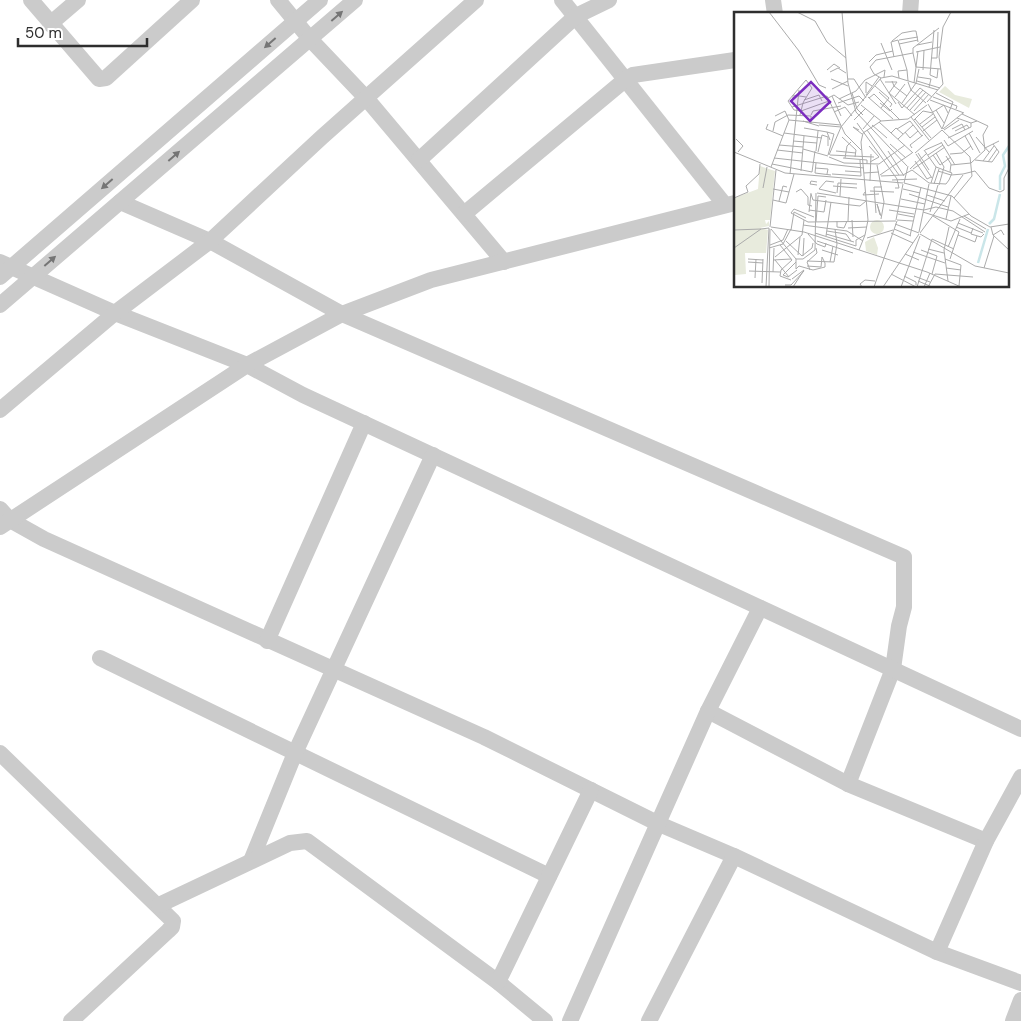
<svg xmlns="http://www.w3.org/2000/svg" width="1021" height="1021" viewBox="0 0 1021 1021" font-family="'DM Sans',sans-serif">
  <rect width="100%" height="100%" fill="#fff"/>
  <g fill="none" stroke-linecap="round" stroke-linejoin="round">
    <g stroke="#cbcbcb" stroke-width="16">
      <path d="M31,0L99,79L106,78L192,0"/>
      <path d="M278,0L310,39L366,98L504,262"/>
      <path d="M562,0L725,205"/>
      <path d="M773,0L775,14"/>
      <path d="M910,14L911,0"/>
      <path d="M50,24L78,0"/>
      <path d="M419,160L576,16L609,0"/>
      <path d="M120,202L210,241L342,314L904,557V607L899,626L893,669L848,784"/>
      <path d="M464,214L626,79L633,75L735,60"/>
      <path d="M0,262L115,313L247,365L303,395L1021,729"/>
      <path d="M0,277L320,0"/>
      <path d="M0,305L355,0"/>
      <path d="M0,410L115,313L210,241L322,137L476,0"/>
      <path d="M0,509L10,520L44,539L484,737L659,824L734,856L937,952L1021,983"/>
      <path d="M0,527L247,365L342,314L431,280L735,203"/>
      <path d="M267,641L364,423"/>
      <path d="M100,658L549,876"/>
      <path d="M708,711L848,784L986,841"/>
      <path d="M0,753L173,921L172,927L168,931L71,1021"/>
      <path d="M251,861L295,753L433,455"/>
      <path d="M159,905L290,843L307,841L498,982L545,1021"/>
      <path d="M937,952L986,841L1021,777"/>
      <path d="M498,982L591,790"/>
      <path d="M570,1021L708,711L760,608"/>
      <path d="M649,1021L734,856"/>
      <path d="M1013,1021L1021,1000"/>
    </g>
  </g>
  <defs><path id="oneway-solid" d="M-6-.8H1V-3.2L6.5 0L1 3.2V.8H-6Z" transform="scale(1.25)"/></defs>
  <g fill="#757575">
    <use href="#oneway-solid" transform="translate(337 16) rotate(-41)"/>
    <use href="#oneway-solid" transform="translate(270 43) rotate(139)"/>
    <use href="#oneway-solid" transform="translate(174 156) rotate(-41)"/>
    <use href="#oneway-solid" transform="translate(107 184) rotate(139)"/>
    <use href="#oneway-solid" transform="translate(50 261) rotate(-41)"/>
  </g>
  <g transform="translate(734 12)">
    <rect width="275" height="275" fill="#fff"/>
    <path d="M211,74L221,83L238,87L235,96L205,80ZM26,154L41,159L36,208H31L32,212L35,209V214L26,216L34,218L32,241H11L12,262L1,263L0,186L24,177ZM136 215a7 7 0 1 1 14 0a7 7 0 1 1-14 0ZM140,225L144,236L143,243L132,239L131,230Z" fill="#e8ebdd"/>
    <path fill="none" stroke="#cae6e9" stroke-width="2.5" d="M266,178V164L271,154L269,143L275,134M255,212L260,207L266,182M244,251L254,217"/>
    <path fill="none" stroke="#ababab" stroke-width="1" d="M35,0L65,39L85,73L92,76M63,0L81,9L93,30L112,46M108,0L114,71L122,100L173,154M205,16L179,36V41L182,55L207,57M200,18L196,63L203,66L204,57M165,28L184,25M158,29L168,21L179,19H182L184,30M147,31L158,58M165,32L184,28M183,33L198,30M182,40L206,35M160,45L157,30L164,28L173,58M197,46H203L204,20M135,50L142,43L159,39M93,58L100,52L106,56M189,58L190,38M96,60L104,56L112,61M184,65L197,67L195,75M147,66L140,62L136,55L142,48L179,41M165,66L164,59L173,58L174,69M97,67L114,74M114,67H120L132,86M146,67L162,92M158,69L160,74L155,81L181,103M183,69L206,76M151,70H163L160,74L173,84M174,70L177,78L192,91M180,71L184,39M141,74L155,86L147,96M98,77L114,69M177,78L182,71L185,57M145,80L158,92L156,95M118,81L123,97L129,103M132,81V70L138,74M202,81L219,90L208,117M132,83L145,65M98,84L107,104M134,85L159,107M161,85L171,72M199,85L223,94L222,97M94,86L100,83L114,93L125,90M135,86L140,82L166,108M105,87L122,79L131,68L151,58L150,65M59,88V83L72,85M70,88L85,83L88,89M196,88L230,101M164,90L168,96L186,76L198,85M193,90L209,72L205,45L209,15L217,0M104,91L125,84L130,89M146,91L156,99L158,97M168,91L177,78M194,92L208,117M127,93L147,109M58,95L93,84L111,122L127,138M173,96L189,78M176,98L192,80M202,98L210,111M180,99L195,82M100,100L111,95L118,104M199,100L210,93L214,101M66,103L69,91L70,89L78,76L72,68L54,89L60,98L67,99L95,89M77,103L79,99L107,94M41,104L51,99L55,108M177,105L195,128M223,106L237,111L243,109M181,107L197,126M120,108L132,96M180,108L189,99L199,101M69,109L85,114M145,110L179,141M123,111L163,167L165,176H161M34,112L32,117L49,124M186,112L199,102M85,113L107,115M138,113L153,126M188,115L201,105M70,116L93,120L96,128M129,117L140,104M163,117L176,109L188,124M209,117L229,101M218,117L228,112L231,118M125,118L119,115L128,122M133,118L165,163M208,118L236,145L238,164L220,186M210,118L225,108M39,119L41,110L54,103L77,104V112M189,119L203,108M221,119L233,113L235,116M93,120L100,122L94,143M171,120L176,126L184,119M50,121L88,126M157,121L162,116L169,122M235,121L246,141M231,124L239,138M108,125L122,138L121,145M242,125L255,140M214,126L237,115V111M2,127L9,134L4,140M164,127L179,113M210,128L214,134L239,119M59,129L83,131M207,130L221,153M156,132L172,146M45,133L69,135M135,134L145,145L136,150M178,136L176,133L189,123M251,136L265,129M69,137L94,144M43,138L69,141M190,138L202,155M191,138L207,131M82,139L84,119M102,139L122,141M154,139L170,164M0,140L51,161L169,171M84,140L88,123L94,125V134M181,141L208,118M184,141L195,158M202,141L210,155L205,173M182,142L198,166M216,142L228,141L237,134M95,143L107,115L147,66L158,64L204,78M96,143L140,145M194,143L209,133M199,143L206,153L217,145M212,144L217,152L216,160M95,145L110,151L145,152L171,133M40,146L130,156M109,146L133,148V152M111,146L113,134L117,130M241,148L258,150L265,140L259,132M181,149L193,167L197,165M249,149L260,134M254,150L263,137M82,151L81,161L97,163M38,152L78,160L81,139M143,153L150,190L147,207M217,153L237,151L251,138L249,123L254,114L228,102M37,155L55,108L107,113M81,156L94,157L93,162M176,157L193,141M179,157L211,135M178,158L195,171M67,159L70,124M111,159L127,160M204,159L217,163L229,162M130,161L145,160M56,162L65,78M98,162L127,164L126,148M229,162L241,159L255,176L266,180L270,178V166L275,156M146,163L178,141M147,164L169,163L178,158M158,168L183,167M136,169L137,142M100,170L92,169L85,177L102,181M170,171L218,184L237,204L256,215L275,212M170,171L174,154M195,171L212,172L215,168L218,161L202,155M197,171L202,155M200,172L205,157M83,173L76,172L77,169L83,170M99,174L123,176M29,176L33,155M39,177L55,180M169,177L186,181M136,179L160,180M62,180L67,177L74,185V193L78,194M131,180L129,183L145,182M83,181L190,198L202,195L219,199L251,220M103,181L104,171L123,172M77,182L79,188L117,193L126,194L132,189M175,182L214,195M193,183L211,189M106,184L107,167M0,186L14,180L12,174L25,162L26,152M167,187L191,192M39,188L52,191L60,162M45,189L49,174L53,175M75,198L90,200L92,188M155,198L180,202M75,200L77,181M189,200L217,209L235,202M196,200L204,173M142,201L140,175H148M164,202L180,205M146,203L143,192L147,204M199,204L225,220L216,247M230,204L252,217M80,205L60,197L57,201L74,210L162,209M212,207L217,184M118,208L119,225M162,208L169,172M163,208L179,209M103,209V215L110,216L113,209M114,209L115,185M82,210L84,184L92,185M224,211L249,221M161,212L185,221M69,213L113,219L129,229M36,215L42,158M37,215L70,220L193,260L227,275M222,215L237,221M257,215L259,223L275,238M114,216L133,215M239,216L237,222L247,225L250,222M37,217L62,247V257L65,254M160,217L177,224M0,218L27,217M57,218L60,200L72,206M93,219L112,222L117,229M185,220L195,172M81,221L122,234V228L131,223L125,238M157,221L179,231M186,221L229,163M74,222L83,232L91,235L92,231M92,222L120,230M186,222L241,254L275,261M131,223L134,208L127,130L129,121L147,109L174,107L193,93M224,223L241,230L243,224M259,223L267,218L270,223M92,224L97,190M176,224L187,175M133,226L159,218M52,229L68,244L78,236L79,231M83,229L119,241M36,233L49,228L54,217M46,233L58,248L47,258L46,264L57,268M214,235L226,207M0,236L27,217L35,216M35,236L49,232L57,217M194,237L210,241M88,238L104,243M187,238L203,244L198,262M179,240L211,251M171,242L185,248M64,243L66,225M69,244L70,226M41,245L68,223L70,208M14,247L29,248M62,247H69L81,238L82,181M211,247L227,253L225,274M39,248L57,247M41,248L55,265M73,249L100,250L103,232L101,217M14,250L29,251M62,250L49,263L54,265L63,258M96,250L99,234M65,254L79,258L91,255V251M73,254L87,255L88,245L91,251M212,256L227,258M250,256L260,224M76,258L73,250L83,241L82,236M15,259L46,260M39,260L40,236M157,262L182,275M170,264L182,270V273M180,264L196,270M21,266L22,247M58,267L70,258L59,275M184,269L198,275M214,269L210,238L215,215M28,271L29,247M51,273H57L70,259M32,275L35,216M35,275L36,217M128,275L126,272L131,268L141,269M140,275L163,209M149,275L185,222M167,275L186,224M183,275L198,227L220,237M190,275L196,261M194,275L201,262L239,265"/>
    <path fill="#7b2cbf" fill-opacity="0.15" stroke="#7b2cbf" stroke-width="2.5" d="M77,70L96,90L76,109L57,89Z"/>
    <rect width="275" height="275" fill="none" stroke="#2e2e2e" stroke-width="2.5"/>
  </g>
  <path d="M18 38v8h129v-8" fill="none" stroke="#2e2e2e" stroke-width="2.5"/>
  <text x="25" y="38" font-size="15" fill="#2e2e2e" stroke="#ffffff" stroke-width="4" paint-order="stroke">50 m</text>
</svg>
